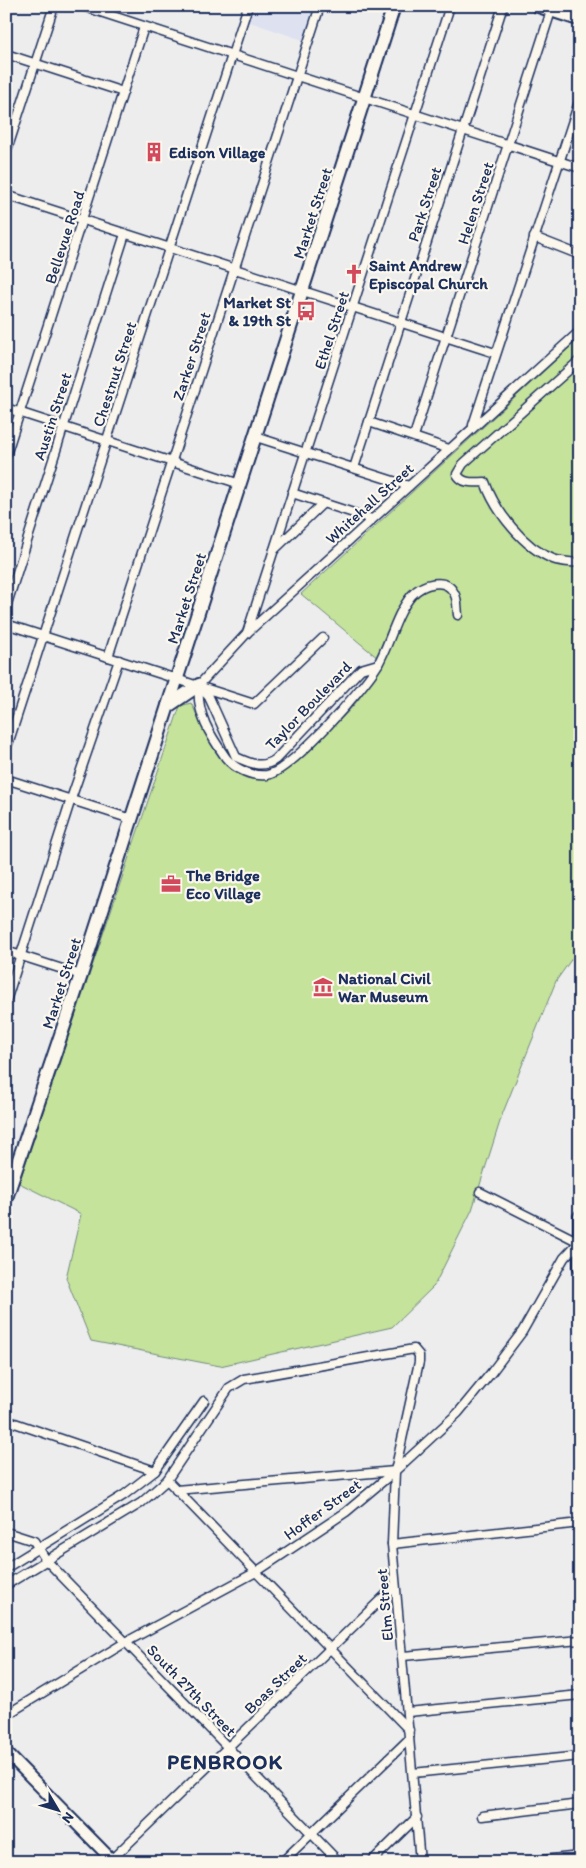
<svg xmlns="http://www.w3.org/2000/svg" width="586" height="1868" viewBox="0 0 586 1868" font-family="Itim,sans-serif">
  <rect width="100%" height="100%" fill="#ededee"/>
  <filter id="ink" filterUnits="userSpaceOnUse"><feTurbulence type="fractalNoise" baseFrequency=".02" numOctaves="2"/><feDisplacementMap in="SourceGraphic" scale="10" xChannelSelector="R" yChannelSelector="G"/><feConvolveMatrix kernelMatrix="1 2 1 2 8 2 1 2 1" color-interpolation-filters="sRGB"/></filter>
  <g filter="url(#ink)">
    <path fill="#dde1f0" d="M252,6H293L315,14L306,41L247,21Z"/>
    <path fill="#c5e39b" stroke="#70897c" d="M580,338V947L556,981L502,1115L472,1210L434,1286L392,1327L220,1366L91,1341L66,1278L81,1214L19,1183L180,706L191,703C202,724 213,757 233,770C272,795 304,757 329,731C339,720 352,709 360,697C367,685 373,672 379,659L301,594Z"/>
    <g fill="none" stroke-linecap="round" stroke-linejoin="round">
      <defs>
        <g id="minor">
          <path d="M82,6L580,168"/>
          <path d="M6,54L123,92"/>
          <path d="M6,153L54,6"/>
          <path d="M6,195L495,353"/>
          <path d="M534,237L580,255"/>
          <path d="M580,360L463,464L457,474C463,485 475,482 485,482C495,511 524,548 553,559C561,562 571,562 580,563"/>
          <path d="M6,408L240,484"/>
          <path d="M369,422L449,449"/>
          <path d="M473,425L580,99"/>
          <path d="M414,436L552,8"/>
          <path d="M256,437L409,486"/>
          <path d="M6,455L144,27"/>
          <path d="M354,468L503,6"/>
          <path d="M292,493L372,519"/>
          <path d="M274,550L323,503"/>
          <path d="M6,607L125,234"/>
          <path d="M6,624L254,704L323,638"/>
          <path d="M247,633L450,6"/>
          <path d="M108,657L320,6"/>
          <path d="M199,685L247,633L580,331"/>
          <path d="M199,685C196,714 210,735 226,758C235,769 252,777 267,775C291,771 363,689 377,666C390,644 395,615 412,595C422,584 446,576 454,593C458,599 457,608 458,615"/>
          <path d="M200,687L209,697L236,757C251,764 263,769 276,759L361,669L378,664"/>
          <path d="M6,750L248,6"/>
          <path d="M6,779L131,819"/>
          <path d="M6,951L81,975"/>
          <path d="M6,1001L71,799L119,660"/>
          <path d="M6,1420L155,1471"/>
          <path d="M167,1480L409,1730"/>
          <path d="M176,1490L395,1471"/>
          <path d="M6,1532L34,1541L46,1560L339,1862"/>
          <path d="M392,1544L580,1523"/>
          <path d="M6,1568L124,1495L155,1471L204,1401"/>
          <path d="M6,1585L141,1503L167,1480L229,1388L244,1379L414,1349L419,1355V1362L395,1471L392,1544L420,1862"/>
          <path d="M403,1656L580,1640"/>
          <path d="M408,1712L580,1695"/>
          <path d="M6,1715L126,1642L256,1572L346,1512L395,1471L458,1413L491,1373L522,1332L564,1258L579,1242L480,1192"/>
          <path d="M413,1773L580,1756"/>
          <path d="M482,1816L580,1804"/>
          <path d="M109,1862L395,1586"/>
          <path d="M282,1862L409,1739"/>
          <path d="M371,1862L417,1817"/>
          <path d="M524,1862L580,1856"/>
        </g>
        <path id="tertiary" d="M6,1752L114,1862"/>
        <path id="secondary" d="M537,6L580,20"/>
        <g id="primary">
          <path d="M168,706L199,685"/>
          <path d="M6,1198L81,975L394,6"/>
          <path d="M580,1217V1267"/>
        </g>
      </defs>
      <use href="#minor" stroke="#1b2f5e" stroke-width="11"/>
      <use href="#tertiary" stroke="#1b2f5e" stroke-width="14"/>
      <use href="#secondary" stroke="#1b2f5e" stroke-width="15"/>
      <use href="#primary" stroke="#1b2f5e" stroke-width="16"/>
      <use href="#minor" stroke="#fbf7ec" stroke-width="8"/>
      <use href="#tertiary" stroke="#fbf7ec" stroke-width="10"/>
      <use href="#secondary" stroke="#fbf7ec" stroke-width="11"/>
      <use href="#primary" stroke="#fbf7ec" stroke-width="12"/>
    </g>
  </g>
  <defs>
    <symbol id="building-bare" viewBox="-9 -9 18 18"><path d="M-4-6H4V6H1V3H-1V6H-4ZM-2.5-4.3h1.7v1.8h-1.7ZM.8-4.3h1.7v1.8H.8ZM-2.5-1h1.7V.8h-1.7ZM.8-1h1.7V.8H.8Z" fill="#d1495b" stroke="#fbf7ec" stroke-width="2.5" paint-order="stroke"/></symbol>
    <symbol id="church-bare" viewBox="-9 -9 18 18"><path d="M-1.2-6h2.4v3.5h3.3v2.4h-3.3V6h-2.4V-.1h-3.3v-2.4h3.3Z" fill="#d1495b" stroke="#fbf7ec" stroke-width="2.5" paint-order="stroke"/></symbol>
    <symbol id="bus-bare" viewBox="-9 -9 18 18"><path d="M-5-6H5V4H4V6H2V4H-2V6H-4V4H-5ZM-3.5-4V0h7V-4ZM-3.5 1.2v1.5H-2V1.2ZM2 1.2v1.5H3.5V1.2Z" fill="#d1495b" stroke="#fbf7ec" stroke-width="2.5" paint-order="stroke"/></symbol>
    <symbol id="office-bare" viewBox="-9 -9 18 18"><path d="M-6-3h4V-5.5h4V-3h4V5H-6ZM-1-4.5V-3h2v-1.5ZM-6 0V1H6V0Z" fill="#d1495b" stroke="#fbf7ec" stroke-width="2.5" paint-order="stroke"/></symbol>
    <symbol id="museum-bare" viewBox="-9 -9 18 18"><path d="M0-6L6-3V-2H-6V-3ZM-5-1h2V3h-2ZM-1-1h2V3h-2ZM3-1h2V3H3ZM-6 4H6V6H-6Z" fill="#d1495b" stroke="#fbf7ec" stroke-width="2.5" paint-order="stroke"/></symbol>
  </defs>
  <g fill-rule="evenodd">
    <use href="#building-bare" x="140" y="138" width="28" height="28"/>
    <use href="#church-bare" x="340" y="260" width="28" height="28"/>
    <use href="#bus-bare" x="292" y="297" width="28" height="28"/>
    <use href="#office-bare" x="157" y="870" width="28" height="28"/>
    <use href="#museum-bare" x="309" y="973" width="28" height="28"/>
  </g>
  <g text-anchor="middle" stroke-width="4.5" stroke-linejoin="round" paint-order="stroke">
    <g font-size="16" font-weight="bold" fill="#1b2f5e" stroke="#fbf7ec" text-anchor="start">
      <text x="169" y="158">Edison Village</text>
      <text x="369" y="271">Saint Andrew<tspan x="369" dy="18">Episcopal Church</tspan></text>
      <text x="291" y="308" text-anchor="end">Market St<tspan x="291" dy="18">&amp; 19th St</tspan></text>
      <text x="186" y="881">The Bridge<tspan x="186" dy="18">Eco Village</tspan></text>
      <text x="338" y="984">National Civil<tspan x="338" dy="18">War Museum</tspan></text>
    </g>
    <g font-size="16" fill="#1b2f5e" stroke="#fbf7ec">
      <text transform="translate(475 203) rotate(-72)" y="6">Helen Street</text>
      <text transform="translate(424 204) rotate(-72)" y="6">Park Street</text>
      <text transform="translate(312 213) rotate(-72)" y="6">Market Street</text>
      <text transform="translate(64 237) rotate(-72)" y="6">Bellevue Road</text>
      <text transform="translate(331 330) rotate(-72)" y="6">Ethel Street</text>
      <text transform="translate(191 356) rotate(-72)" y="6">Zarker Street</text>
      <text transform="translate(114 374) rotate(-72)" y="6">Chestnut Street</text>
      <text transform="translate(52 416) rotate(-72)" y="6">Austin Street</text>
      <text transform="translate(369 503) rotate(-42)" y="6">Whitehall Street</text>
      <text transform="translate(186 598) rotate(-72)" y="6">Market Street</text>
      <text transform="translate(308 705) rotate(-46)" y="6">Taylor Boulevard</text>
      <text transform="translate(61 983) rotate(-72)" y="6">Market Street</text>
      <text transform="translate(322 1509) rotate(-36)" y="6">Hoffer Street</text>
      <text transform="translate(384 1605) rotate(-95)" y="6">Elm Street</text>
      <text transform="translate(275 1683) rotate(-44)" y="6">Boas Street</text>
      <text transform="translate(192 1690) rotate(46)" y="6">South 27th Street</text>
    </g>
    <g font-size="21" font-weight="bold" letter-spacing="1" fill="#1b2f5e" stroke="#fbf7ec">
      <text x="225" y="1769">PENBROOK</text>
    </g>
  </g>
  <rect width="586" height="1868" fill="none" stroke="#fbf7ec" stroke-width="25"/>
  <rect x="12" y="12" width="561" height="1843" fill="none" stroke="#1b2f5e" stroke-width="2" filter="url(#ink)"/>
  <g transform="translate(58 1810) rotate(128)" stroke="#fbf7ec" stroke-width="4" paint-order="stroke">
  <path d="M0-4L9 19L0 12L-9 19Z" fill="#1b2f5e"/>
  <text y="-8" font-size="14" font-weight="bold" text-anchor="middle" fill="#1b2f5e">N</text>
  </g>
</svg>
